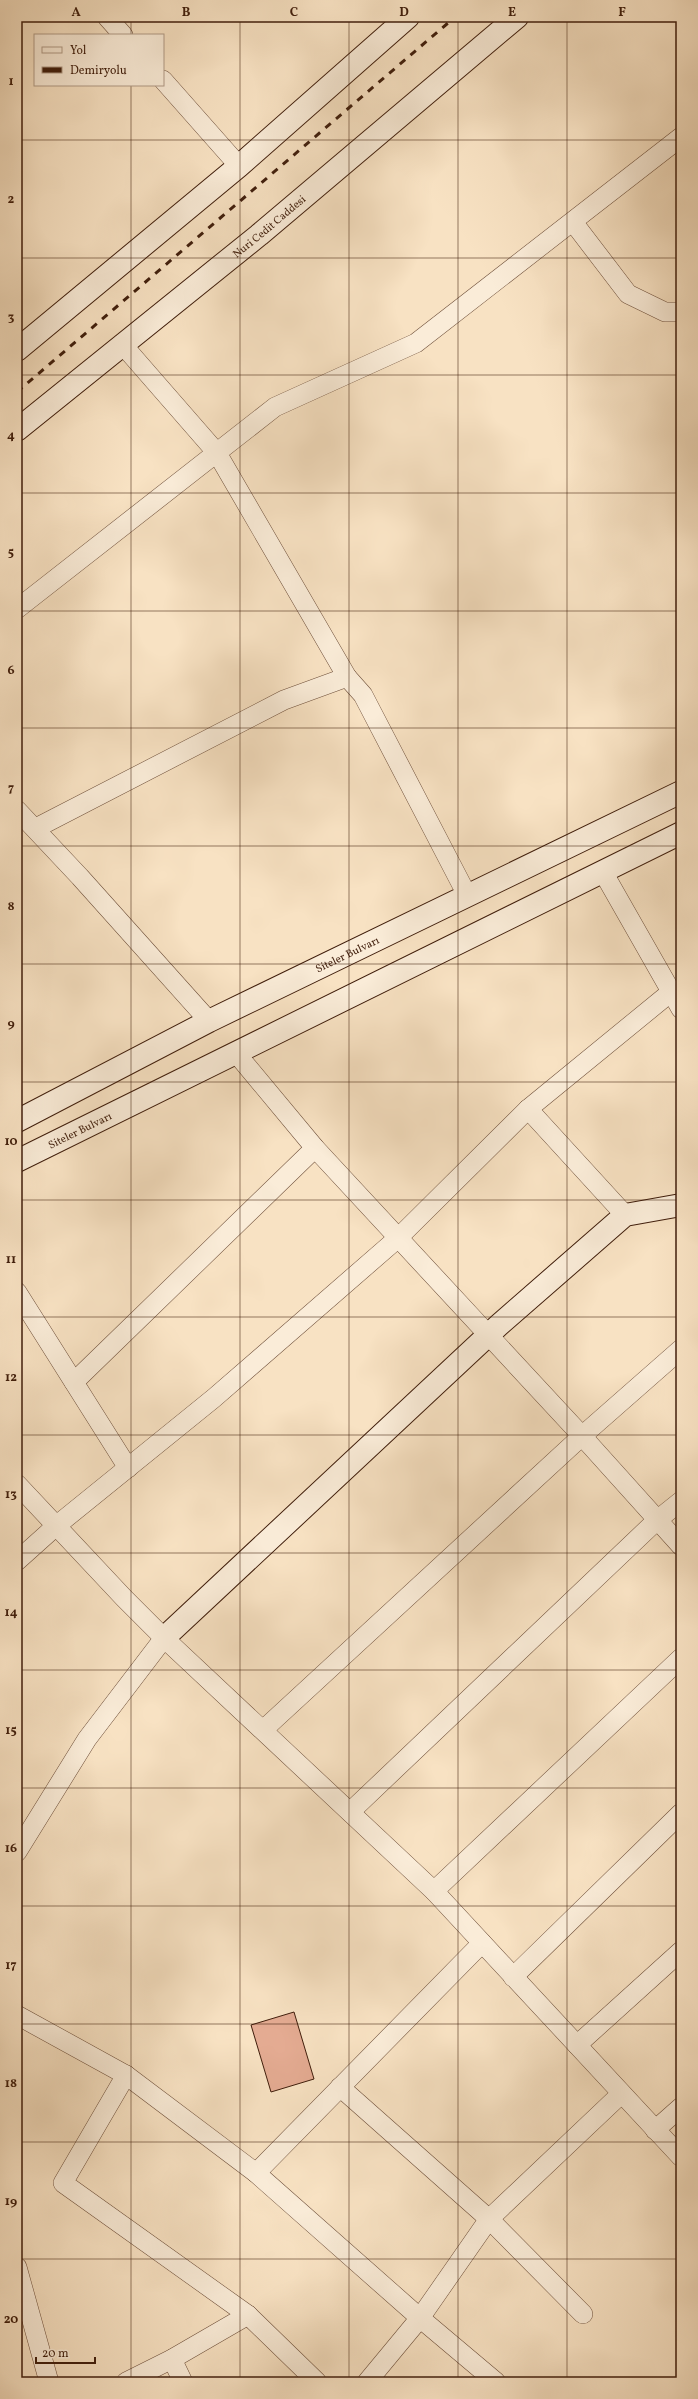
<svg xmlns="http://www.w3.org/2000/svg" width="698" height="2399" viewBox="0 0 698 2399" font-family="Vollkorn,serif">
  <rect width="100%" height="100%" fill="#f8e2c3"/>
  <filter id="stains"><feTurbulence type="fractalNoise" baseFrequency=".005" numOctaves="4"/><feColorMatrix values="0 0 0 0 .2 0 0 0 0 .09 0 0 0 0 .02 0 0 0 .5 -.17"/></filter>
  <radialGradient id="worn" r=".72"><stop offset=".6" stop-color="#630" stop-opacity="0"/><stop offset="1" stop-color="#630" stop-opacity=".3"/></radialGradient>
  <path fill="#e4ab92" stroke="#401e0c" d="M294,2012L314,2079L271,2092L251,2025Z"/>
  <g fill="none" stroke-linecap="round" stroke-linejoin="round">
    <defs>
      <g id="street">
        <path d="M107,17L123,35"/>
        <path d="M163,80L239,166"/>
        <path d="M573,222L628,294L665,312H681"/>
        <path d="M122,344L217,453L347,677"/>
        <path d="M17,609L275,407L416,343L681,137"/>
        <path d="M17,810L80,877L209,1021"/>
        <path d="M36,828L284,700L347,677L363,695L467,895"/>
        <path d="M603,872L681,1009"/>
        <path d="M236,1053L315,1148L582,1436L681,1546"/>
        <path d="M528,1109L625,1215"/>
        <path d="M17,1292L128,1468"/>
        <path d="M74,1382L315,1148"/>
        <path d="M17,1484L124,1598L164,1638L434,1891L681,2157"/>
        <path d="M17,1561L56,1526L214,1398L398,1238L528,1109L671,992"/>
        <path d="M263,1730L582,1436L681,1349"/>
        <path d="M350,1812L656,1521L681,1501"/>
        <path d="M17,1852L87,1739L164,1638"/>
        <path d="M434,1891L681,1658"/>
        <path d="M513,1977L681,1813"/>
        <path d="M17,2015L126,2075L256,2173L420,2318L496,2382"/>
        <path d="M577,2045L681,1951"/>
        <path d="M126,2075L63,2183L248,2315L317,2382"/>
        <path d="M340,2087L489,2219L583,2314"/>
        <path d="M655,2130L681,2107"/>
        <path d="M256,2173L482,1943"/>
        <path d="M17,2267L49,2382"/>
        <path d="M172,2359L183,2382"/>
        <path d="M126,2382L172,2359L248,2315"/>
        <path d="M367,2382L420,2318L489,2219L621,2094"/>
      </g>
      <g id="secondary">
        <path d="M17,350L239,166L408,17"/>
        <path id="s1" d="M17,430L259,235L517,17"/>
        <path id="s2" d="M17,1121L209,1021L681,792"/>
        <path id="s3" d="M17,1161L681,833"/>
        <path d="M164,1638L499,1325L625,1215L681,1205"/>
      </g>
    </defs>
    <use href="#street" stroke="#6e4f3a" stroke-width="20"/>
    <use href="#secondary" stroke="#401e0c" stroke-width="24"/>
    <use href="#street" stroke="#faecd8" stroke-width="19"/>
    <use href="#secondary" stroke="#faecd8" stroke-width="22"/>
    <path stroke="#401e0c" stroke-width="3" stroke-dasharray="7 7" stroke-linecap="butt" d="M17,392L455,17"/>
  </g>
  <path fill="none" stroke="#401e0c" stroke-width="1" stroke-opacity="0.55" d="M131,17V35M240,17V2382M349,17V2382M458,17V2382M567,17V2382M131,85V2382M17,140H681M17,258H681M17,375H681M17,493H681M17,611H681M17,728H681M17,846H681M17,964H681M17,1082H681M17,1200H681M17,1317H681M17,1435H681M17,1553H681M17,1670H681M17,1788H681M17,1906H681M17,2024H681M17,2142H681M17,2259H681"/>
  <g text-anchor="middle" stroke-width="3.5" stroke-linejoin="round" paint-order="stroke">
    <g font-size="11" fill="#401e0c" stroke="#faecd8">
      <text dy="4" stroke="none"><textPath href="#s1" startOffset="324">Nuri Cedit Caddesi</textPath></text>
      <text dy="4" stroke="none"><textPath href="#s2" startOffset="370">Siteler Bulvarı</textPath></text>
      <text dy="4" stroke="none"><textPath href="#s3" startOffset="70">Siteler Bulvarı</textPath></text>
    </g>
  </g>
  <rect width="698" height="2399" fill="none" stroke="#f8e2c3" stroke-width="44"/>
  <rect x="34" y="34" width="130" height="52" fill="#faecd8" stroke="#b09a86"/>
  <rect x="42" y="47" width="20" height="6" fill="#faecd8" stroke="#b09a86"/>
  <text x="70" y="54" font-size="12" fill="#401e0c">Yol</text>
  <rect x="42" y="67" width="20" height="6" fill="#401e0c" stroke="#b09a86"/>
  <text x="70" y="74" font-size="12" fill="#401e0c">Demiryolu</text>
  <path d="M36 2357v6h59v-6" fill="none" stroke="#401e0c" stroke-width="2"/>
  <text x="42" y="2357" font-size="12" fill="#401e0c" stroke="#faecd8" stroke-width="3" paint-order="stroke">20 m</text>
  <rect x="22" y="22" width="654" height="2355" fill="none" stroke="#401e0c" stroke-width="1.5"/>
  <g font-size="13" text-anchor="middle" font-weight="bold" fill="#401e0c">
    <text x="76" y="16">A</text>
    <text x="186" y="16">B</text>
    <text x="294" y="16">C</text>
    <text x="404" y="16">D</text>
    <text x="512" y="16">E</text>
    <text x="622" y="16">F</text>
    <text x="11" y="85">1</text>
    <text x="11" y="203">2</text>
    <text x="11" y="321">3</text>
    <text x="11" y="439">4</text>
    <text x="11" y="556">5</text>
    <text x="11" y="674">6</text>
    <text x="11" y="792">7</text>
    <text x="11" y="910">8</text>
    <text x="11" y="1027">9</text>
    <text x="11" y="1145">10</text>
    <text x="11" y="1263">11</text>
    <text x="11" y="1381">12</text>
    <text x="11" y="1498">13</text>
    <text x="11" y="1616">14</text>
    <text x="11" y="1734">15</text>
    <text x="11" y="1852">16</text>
    <text x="11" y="1969">17</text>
    <text x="11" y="2087">18</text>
    <text x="11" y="2205">19</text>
    <text x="11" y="2323">20</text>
  </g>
  <rect width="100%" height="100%" filter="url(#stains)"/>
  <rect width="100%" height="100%" fill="url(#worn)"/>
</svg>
